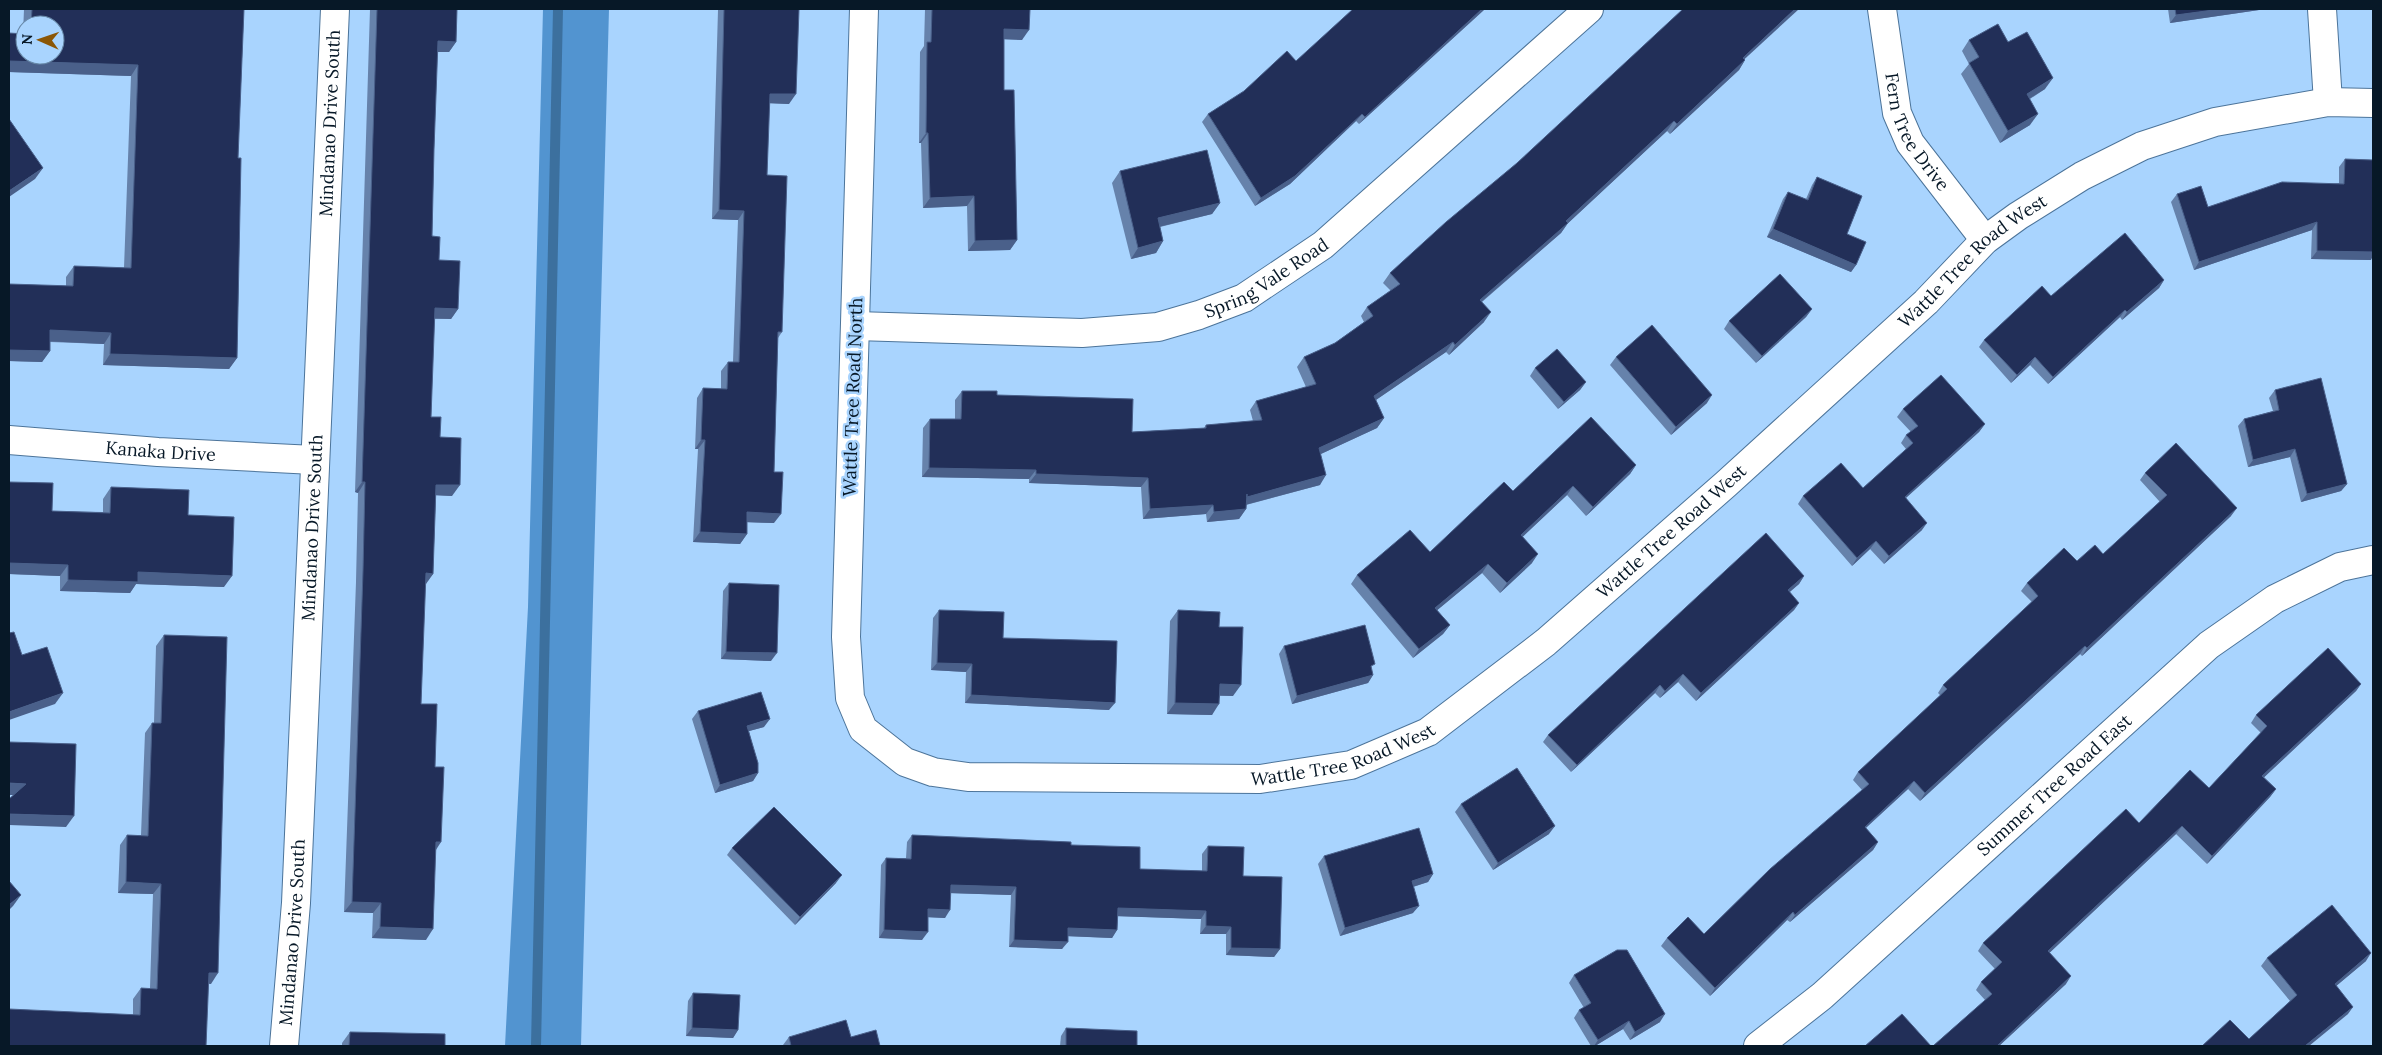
<svg xmlns="http://www.w3.org/2000/svg" width="2382" height="1055" viewBox="0 0 2382 1055" font-family="Lora,serif">
  <rect width="100%" height="100%" fill="#a9d4fe"/>
  <path fill="#5294d0" d="M543,9H609L581,1046H505L528,607Z"/>
  <g fill="none" stroke-linecap="round" stroke-linejoin="round">
    <path stroke="#3c709e" stroke-width="10" d="M536,1046L558,9"/>
    <defs>
      <g id="street">
        <path id="s1" d="M864,9L846,637L850,698L863,729L905,762L933,772L968,777L1260,779L1351,765L1428,732L1546,642L1726,484L1926,302L1985,240L2018,216L2082,176L2142,146L2215,122L2328,102L2373,103"/>
        <path id="s2" d="M1882,9L1897,113L1910,143L1985,240"/>
        <path d="M2322,9L2328,102"/>
        <path id="s3" d="M856,326L1082,333L1158,327L1199,315L1244,298L1323,245L1589,9"/>
        <path id="s4" d="M9,440L158,452L314,460"/>
        <path id="s5" d="M284,1046L296,903L335,9"/>
        <path id="s6" d="M1758,1046L1822,996L2209,645L2275,599L2340,567L2373,560"/>
      </g>
    </defs>
    <use href="#street" stroke="#4c749a" stroke-width="30"/>
    <use href="#street" stroke="#fff" stroke-width="28"/>
  </g>
  <g fill="#6682ab" fill-rule="evenodd">
    <path d="M24,9H244L238,158H241L237,358L229,369L103,365L104,344L50,342V351L42,362L9,361V284L66,286V277L74,266L124,268L131,76L9,72V33L23,34ZM25,25H55V55H25Z"/>
    <path d="M370,9H457L456,42L449,52H437L434,149L432,236L439,260L458,309L451,319H434L431,417L440,437L452,496L436,495L433,574L425,584L421,704L435,767L436,849L426,940L372,938L373,913L344,912L356,582L358,493L355,492Z"/>
    <path d="M719,9H799L789,104L769,103L767,175L782,332L778,338L774,472V523L747,522V534L740,544L693,542L698,449H695L697,398L703,388L721,389V371L728,362H733L738,220L712,219L718,10Z"/>
    <path d="M925,9H1030L1022,40L1004,39V90L1017,240L1010,250L968,251L967,206L923,208L921,143H919L920,52L924,46Z"/>
    <path d="M1485,9L1359,124L1356,121L1290,184L1255,206L1202,122L1208,114L1296,61Z"/>
    <path d="M2168,9H2260L2259,10L2170,23Z"/>
    <path d="M1969,40L2008,42L2045,89L2030,99V125L2000,143L1961,74L1969,64L1962,51Z"/>
    <path d="M1745,59V60L1739,70L1670,134L1667,131L1568,223L1561,233L1482,302L1484,322L1449,355L1446,352L1376,400L1384,418L1377,428L1321,454L1320,485L1246,505V509L1239,519L1207,522L1206,514L1143,519L1141,487L1029,483V479L922,477L923,428L930,419H955V400L962,391L997,395L1132,432L1204,428L1206,425L1253,421L1250,410L1256,401L1306,387L1297,367L1304,357L1335,343L1364,322L1361,316L1367,307L1391,291L1383,283L1390,273Z"/>
    <path d="M2345,159L2371,260L2311,259L2312,230L2194,270L2171,202L2177,194L2208,207L2339,183V167Z"/>
    <path d="M1120,171L1220,203L1212,214L1160,227L1163,241L1156,253L1131,259L1112,183Z"/>
    <path d="M1817,177L1847,234L1856,265L1851,272L1767,237L1783,199L1788,192L1806,199L1812,185Z"/>
    <path d="M2164,280L2159,288L2122,320L2120,317L2048,384L2030,365L2011,383L1979,347L1984,340L2051,296Z"/>
    <path d="M1812,309L1806,317L1756,363L1724,329L1729,321Z"/>
    <path d="M1616,357L1707,403L1671,435L1610,365Z"/>
    <path d="M1535,368L1586,382L1580,390L1558,409L1530,376Z"/>
    <path d="M2275,390L2347,484L2341,491L2301,502L2290,457L2248,467L2238,426L2244,419L2273,411L2269,398Z"/>
    <path d="M1903,409L1985,424L1979,432L1906,498L1922,530L1884,564L1870,549L1852,566L1798,504L1803,496L1863,488L1906,449L1901,443L1906,435L1911,432L1897,417Z"/>
    <path d="M1636,465L1630,474L1586,516L1567,495L1522,537L1532,563L1500,593L1482,573L1437,610L1450,625L1443,634L1413,658L1351,584L1357,575L1430,552L1513,491Z"/>
    <path d="M2145,473L2231,516L2082,656L2080,654L1920,801L1908,789L1866,828L1878,842L1873,850L1790,922L1787,920L1710,996L1661,946L1667,938L1704,934L1862,790L1853,780L1858,772L1941,696L1938,693L1943,685L2032,602L2021,591L2027,583L2077,561L2103,554L2160,502L2140,480Z"/>
    <path d="M9,482L52,511L103,512V499L111,487L188,515L224,587L136,584L130,593L60,591V576L9,574Z"/>
    <path d="M1804,576L1799,584L1789,592L1799,603L1794,610L1696,701L1678,682L1660,698L1655,693L1571,772L1543,742L1548,735Z"/>
    <path d="M729,583L771,661L721,659L723,591Z"/>
    <path d="M939,610L1003,638L1109,710L965,703L966,672L931,670L933,618Z"/>
    <path d="M1178,610L1219,627L1233,696H1220L1212,715L1167,714L1170,621Z"/>
    <path d="M164,635L211,984L208,983L206,1046L133,1015V999L141,988H150L153,894L118,893L120,845L127,835H141L145,733L152,723H154L156,646Z"/>
    <path d="M1284,646L1371,669L1373,675L1368,683L1292,704L1279,654Z"/>
    <path d="M2361,684L2356,691L2264,777L2276,789L2270,797L2207,864L2176,834L2049,953L2066,984L1999,1046H1933L1985,1000L1976,990L1981,982L1995,969L1978,951L1983,943L2139,823L2209,788L2261,733L2251,723L2256,715Z"/>
    <path d="M698,711L764,727L749,731L758,773L753,781L715,793L692,719Z"/>
    <path d="M1461,804L1549,834L1493,870L1455,812Z"/>
    <path d="M912,835L1071,845L1140,869L1202,871V854L1208,846L1243,876L1280,949L1274,957L1226,955V934H1200L1201,919L1118,916L1117,930L1112,938L1068,936L1062,949L1009,947L1011,895L951,893L945,918L928,917L922,940L879,938L881,865L886,858H906L907,842Z"/>
    <path d="M732,848L836,883L795,925L727,855Z"/>
    <path d="M1324,856L1433,874L1428,882L1413,887V913L1340,936L1318,864Z"/>
    <path d="M2267,958L2366,961L2336,986L2348,1014L2249,1039L2290,1001L2261,966Z"/>
    <path d="M1574,975L1660,1022L1630,1040L1623,1029L1595,1046H1591L1574,1018L1579,1010L1584,1008L1569,983Z"/>
    <path d="M693,993L738,1030L733,1038L686,1036L688,1001Z"/>
    <path d="M1066,1028L1137,1046H1060L1061,1036Z"/>
    <path d="M350,1032L445,1046H342V1043Z"/>
    <path d="M789,1037H851L880,1046H784L783,1045Z"/>
  </g>
  <g fill="#4a608a">
    <path d="M1482,9H1485L1359,124L1365,117Z"/>
    <path d="M1795,9H1799L1736,67L1743,58Z"/>
    <path d="M2221,9H2260L2259,10L2170,23L2176,15Z"/>
    <path d="M1004,29L1029,30L1022,40L997,39Z"/>
    <path d="M438,41L456,42L449,52H430Z"/>
    <path d="M1745,60L1739,70L1670,134L1677,124Z"/>
    <path d="M9,61L138,65L131,76L9,72Z"/>
    <path d="M2053,78L2045,89L2019,105L2027,94Z"/>
    <path d="M770,94H796L789,104L763,103Z"/>
    <path d="M1362,114L1356,121L1290,184L1255,206L1261,198Z"/>
    <path d="M2038,114L2030,125L2000,143L2008,131Z"/>
    <path d="M1674,121L1667,131L1564,227L1568,223L1561,233L1473,309L1480,300L1566,221Z"/>
    <path d="M926,133H928L921,143H919Z"/>
    <path d="M43,168L35,179L9,197V191Z"/>
    <path d="M974,196L967,206L923,208L930,198Z"/>
    <path d="M1220,203L1212,214L1150,229L1158,218Z"/>
    <path d="M719,210L744,211L738,220L712,219Z"/>
    <path d="M2317,222L2312,230L2194,270L2199,262Z"/>
    <path d="M1773,229L1856,265L1851,272L1767,237Z"/>
    <path d="M1017,240L1010,250L968,251L975,241Z"/>
    <path d="M1163,241L1156,253L1131,259L1138,248Z"/>
    <path d="M2317,251L2373,252V256L2371,260L2311,259Z"/>
    <path d="M2164,280L2159,288L2122,320L2127,312Z"/>
    <path d="M435,308L458,309L451,319L427,318Z"/>
    <path d="M1812,309L1806,317L1756,363L1762,356Z"/>
    <path d="M2125,310L2120,317L2048,384L2053,377Z"/>
    <path d="M1491,312L1484,322L1449,355L1455,345Z"/>
    <path d="M50,330L111,333L104,344L43,341Z"/>
    <path d="M1453,342L1446,352L1367,406L1374,396Z"/>
    <path d="M9,350L50,351L42,362L9,361Z"/>
    <path d="M110,354L237,358L229,369L103,365Z"/>
    <path d="M2035,357L2030,365L2011,383L2017,375Z"/>
    <path d="M1586,382L1580,390L1558,409L1564,402Z"/>
    <path d="M1712,395L1707,403L1671,435L1676,427Z"/>
    <path d="M1384,418L1377,428L1312,458L1319,448Z"/>
    <path d="M1985,424L1979,432L1899,504L1905,497Z"/>
    <path d="M701,440H705L698,449H695Z"/>
    <path d="M2295,449L2290,457L2248,467L2253,460Z"/>
    <path d="M1636,465L1630,474L1586,516L1593,507Z"/>
    <path d="M929,468L1036,470L1029,479L922,477Z"/>
    <path d="M1036,474L1148,478L1141,487L1029,483Z"/>
    <path d="M1326,475L1320,485L1241,506L1247,497Z"/>
    <path d="M362,482H365L358,493L355,492Z"/>
    <path d="M2347,484L2341,491L2301,502L2307,494Z"/>
    <path d="M436,485H460L452,496L429,495Z"/>
    <path d="M1573,486L1567,495L1514,545L1521,535Z"/>
    <path d="M1213,505L1206,514L1143,519L1150,509Z"/>
    <path d="M2237,508L2231,516L2082,656L2087,648Z"/>
    <path d="M1246,509L1239,519L1207,522L1214,512Z"/>
    <path d="M747,512L781,514L774,523L741,522Z"/>
    <path d="M1927,523L1922,530L1884,564L1889,556Z"/>
    <path d="M700,532L747,534L740,544L693,542Z"/>
    <path d="M1876,541L1870,549L1852,566L1857,558Z"/>
    <path d="M1538,554L1532,563L1500,593L1507,583Z"/>
    <path d="M9,563L68,565L60,576L9,574Z"/>
    <path d="M1488,564L1482,573L1429,617L1435,608Z"/>
    <path d="M138,572L232,576L224,587L136,584L130,593L60,591L68,580Z"/>
    <path d="M426,573L433,574L426,584H418Z"/>
    <path d="M1804,576L1799,584L1783,598L1788,590Z"/>
    <path d="M1799,603L1794,610L1696,701L1701,693Z"/>
    <path d="M1450,625L1443,634L1413,658L1419,649Z"/>
    <path d="M2085,646L2080,654L1920,801L1925,793Z"/>
    <path d="M726,652L777,653L771,661L721,659Z"/>
    <path d="M937,663L972,664L966,672L931,670Z"/>
    <path d="M1683,674L1678,682L1660,698L1665,691Z"/>
    <path d="M1373,675L1368,683L1292,704L1297,696Z"/>
    <path d="M1220,684L1241,685L1233,696L1212,695Z"/>
    <path d="M2361,684L2356,691L2257,784L2262,776Z"/>
    <path d="M1660,685L1655,693L1571,772L1577,765Z"/>
    <path d="M63,693L55,704L9,720V712Z"/>
    <path d="M971,695L1115,703L1109,710L965,703Z"/>
    <path d="M1175,703L1219,704L1212,715L1167,714Z"/>
    <path d="M770,719L764,727L742,733L747,726Z"/>
    <path d="M758,773L753,781L715,793L720,785Z"/>
    <path d="M1914,781L1908,789L1859,834L1865,827Z"/>
    <path d="M9,783L26,784L18,795H9Z"/>
    <path d="M2276,789L2270,797L2207,864L2212,856Z"/>
    <path d="M9,814L74,816L66,827L9,825Z"/>
    <path d="M1555,826L1549,834L1493,870L1498,863Z"/>
    <path d="M2182,826L2176,834L2043,959L2048,951Z"/>
    <path d="M436,842H441L434,853Z"/>
    <path d="M1878,842L1873,850L1790,922L1795,915Z"/>
    <path d="M1433,874L1428,882L1406,889L1412,881Z"/>
    <path d="M842,875L836,883L795,925L800,917Z"/>
    <path d="M126,882L161,884L153,894L118,893Z"/>
    <path d="M951,885L1016,887L1011,895L946,893Z"/>
    <path d="M21,895L13,906L9,910V905Z"/>
    <path d="M352,902L381,903L373,913L344,912Z"/>
    <path d="M1419,906L1413,913L1340,936L1345,928Z"/>
    <path d="M1118,908L1206,911L1201,919L1112,916Z"/>
    <path d="M928,909L950,910L945,918L923,917Z"/>
    <path d="M1793,912L1787,920L1710,996L1715,988Z"/>
    <path d="M1206,926L1231,927L1226,934H1200Z"/>
    <path d="M380,927L433,929L426,940L372,938Z"/>
    <path d="M1068,928L1117,930L1112,938L1063,936Z"/>
    <path d="M884,930L928,932L922,940L879,938Z"/>
    <path d="M1014,940L1068,942L1062,949L1009,947Z"/>
    <path d="M1231,948L1280,949L1274,957L1226,955Z"/>
    <path d="M2371,953L2366,961L2329,992L2335,984Z"/>
    <path d="M209,973H218L211,984L201,983Z"/>
    <path d="M2071,976L2066,984L1999,1046H1997Z"/>
    <path d="M2353,1007L2348,1014L2309,1046H2305Z"/>
    <path d="M1665,1014L1660,1022L1630,1040L1635,1032Z"/>
    <path d="M1629,1021L1623,1029L1595,1046H1594L1598,1040Z"/>
    <path d="M692,1028L738,1030L733,1038L686,1036Z"/>
  </g>
  <g fill="#222f58" stroke="#4a608a">
    <path d="M32,9H244L238,158H241L237,358L110,354L111,333L50,330V351L9,350V284L73,286L74,266L131,268L138,65L9,61V33L25,34V55H55V25H31Z"/>
    <path d="M377,9H457L456,42L438,41L434,149L432,236L440,237L439,260L460,261L458,309L435,308L431,417H441L440,437L461,438L460,485H436L433,574L426,573L421,704H437L435,767H444L441,842H436L433,929L380,927L381,903L352,902L363,571L365,482H362Z"/>
    <path d="M724,9H799L796,94H770L767,175L787,176L782,332H778L774,472H783L781,514L747,512V534L700,532L705,440H701L703,388L727,389L728,362H739L744,211L719,210Z"/>
    <path d="M932,9H1030L1029,30L1004,29V90H1014L1017,240L975,241L974,196L930,198L928,133H926L927,42H931Z"/>
    <path d="M1353,9H1482L1365,117L1362,114L1295,176L1261,198L1208,114L1244,91L1287,51L1296,61Z"/>
    <path d="M1683,9H1795L1743,58L1745,60L1677,124L1674,121L1566,221L1568,223L1480,300L1491,312L1455,345L1453,342L1374,396L1384,418L1319,448L1326,475L1247,497V494L1246,509L1214,512L1213,505L1150,509L1148,478L1036,474V470L929,468L930,419H961L962,391H997V395L1133,399L1132,432L1206,428V425L1262,420L1256,401L1316,384L1304,357L1335,343L1373,316L1367,307L1400,284L1390,273L1446,222L1517,163Z"/>
    <path d="M2175,9H2221L2176,15Z"/>
    <path d="M1998,24L2008,42L2027,32L2053,78L2027,94L2038,114L2008,131L1969,63L1979,57L1969,40Z"/>
    <path d="M9,119L43,168L9,191Z"/>
    <path d="M1207,150L1220,203L1158,218L1163,241L1138,248L1120,171Z"/>
    <path d="M2345,159L2373,160V252L2317,251V222L2199,262L2177,194L2201,186L2208,207L2282,182L2344,184Z"/>
    <path d="M1817,177L1862,196L1847,234L1866,242L1856,265L1773,229L1788,192L1808,200Z"/>
    <path d="M2125,233L2164,280L2127,312L2125,310L2053,377L2035,357L2017,375L1984,340L2042,286L2051,296Z"/>
    <path d="M1780,274L1812,309L1762,356L1729,321Z"/>
    <path d="M1652,325L1712,395L1676,427L1616,357Z"/>
    <path d="M1557,349L1586,382L1564,402L1535,368Z"/>
    <path d="M1941,375L1985,424L1905,497L1927,523L1889,556L1876,541L1857,558L1803,496L1841,463L1863,488L1913,443L1906,435L1918,426L1903,409Z"/>
    <path d="M2321,378L2347,484L2307,494L2295,449L2253,460L2244,419L2279,410L2275,390Z"/>
    <path d="M1591,417L1636,465L1593,507L1573,486L1521,535L1538,554L1507,583L1488,564L1435,608L1450,625L1419,649L1357,575L1410,530L1430,552L1504,482L1513,491Z"/>
    <path d="M2176,443L2237,508L2087,648L2085,646L1925,793L1914,781L1865,827L1878,842L1795,915L1793,912L1715,988L1667,938L1688,917L1704,934L1770,869L1869,784L1858,772L1947,689L1943,685L2038,596L2027,583L2064,548L2077,561L2095,545L2103,554L2167,495L2145,473Z"/>
    <path d="M9,482L53,483L52,511L110,513L111,487L189,490L188,515L234,517L232,576L138,572V582L68,580V565L9,563Z"/>
    <path d="M1766,533L1804,576L1788,590L1799,603L1701,693L1683,674L1665,691L1660,685L1577,765L1548,735Z"/>
    <path d="M729,583L779,585L777,653L726,652Z"/>
    <path d="M939,610L1004,612L1003,638L1117,641L1115,703L971,695L972,664L937,663Z"/>
    <path d="M1178,610L1220,612L1219,627H1243L1241,685L1220,684L1219,704L1175,703Z"/>
    <path d="M1365,625L1375,664L1371,666L1373,675L1297,696L1284,646Z"/>
    <path d="M14,632L22,655L47,647L63,693L9,712V633Z"/>
    <path d="M164,635L227,637L218,973H209L206,1046H9V1009L140,1015L141,988L157,989L161,884L126,882L127,835L148,836L152,723H161Z"/>
    <path d="M2328,648L2361,684L2262,776L2276,789L2212,856L2182,826L2048,951L2071,976L1997,1046H1933L1992,994L1981,982L2002,962L1983,943L2126,809L2139,823L2190,770L2209,788L2267,726L2256,715Z"/>
    <path d="M761,692L770,719L747,726L758,763V773L720,785L698,711Z"/>
    <path d="M9,742L76,744L74,816L9,814V799L26,784L9,783Z"/>
    <path d="M1517,768L1555,826L1498,863L1461,804Z"/>
    <path d="M774,807L842,875L800,917L732,848Z"/>
    <path d="M1419,828L1433,874L1412,881L1419,906L1345,928L1324,856Z"/>
    <path d="M912,835L1071,842V845L1140,847V869L1207,871L1208,846L1244,847L1243,876L1282,877L1280,949L1231,948V927L1206,926V911L1118,908L1117,930L1068,928V942L1014,940L1016,887L951,885L950,910L928,909V932L884,930L886,858L911,859Z"/>
    <path d="M9,881L21,895L9,905Z"/>
    <path d="M2332,905L2371,953L2335,984L2353,1007L2305,1046H2202L2230,1020L2249,1039L2297,995L2267,958Z"/>
    <path d="M1617,950H1627L1665,1014L1635,1032L1629,1021L1598,1040L1579,1010L1591,1003L1574,975Z"/>
    <path d="M693,993L740,995L738,1030L692,1028Z"/>
    <path d="M1902,1014L1931,1046H1865Z"/>
    <path d="M846,1020L851,1037L876,1030L880,1046H791L789,1037Z"/>
    <path d="M1066,1028L1137,1031V1046H1066Z"/>
    <path d="M350,1032L445,1034V1046H349Z"/>
  </g>
  <g text-anchor="middle" stroke-width="5" stroke-linejoin="round" paint-order="stroke">
    <g font-size="18" fill="#071827" stroke="#a9d4fe">
      <text dy="6" stroke="none"><textPath href="#s5" startOffset="924">Mindanao Drive South</textPath></text>
      <text dy="6" stroke="none"><textPath href="#s2" startOffset="130">Fern Tree Drive</textPath></text>
      <text dy="6" stroke="none"><textPath href="#s1" startOffset="2030">Wattle Tree Road West</textPath></text>
      <text dy="6" stroke="none"><textPath href="#s3" startOffset="422">Spring Vale Road</textPath></text>
      <text transform="translate(853 397) rotate(-88)" y="6">Wattle Tree Road North</text>
      <text dy="6" stroke="none"><textPath href="#s4" startOffset="152">Kanaka Drive</textPath></text>
      <text dy="6" stroke="none"><textPath href="#s5" startOffset="519">Mindanao Drive South</textPath></text>
      <text dy="6" stroke="none"><textPath href="#s1" startOffset="1625">Wattle Tree Road West</textPath></text>
      <text dy="6" stroke="none"><textPath href="#s1" startOffset="1220">Wattle Tree Road West</textPath></text>
      <text dy="6" stroke="none"><textPath href="#s6" startOffset="395">Summer Tree Road East</textPath></text>
      <text dy="6" stroke="none"><textPath href="#s5" startOffset="114">Mindanao Drive South</textPath></text>
    </g>
  </g>
  <rect width="2382" height="1055" fill="none" stroke="#071827" stroke-width="20"/>
  <g transform="translate(40 40) rotate(272)"><circle r="24" fill="#a9d4fe" stroke="#6889a8"/>
  <path d="M0-4L9 19L0 12L-9 19Z" fill="#8b5605"/>
  <text y="-8" font-size="14" font-weight="bold" text-anchor="middle" fill="#071827">N</text>
  </g>
</svg>
